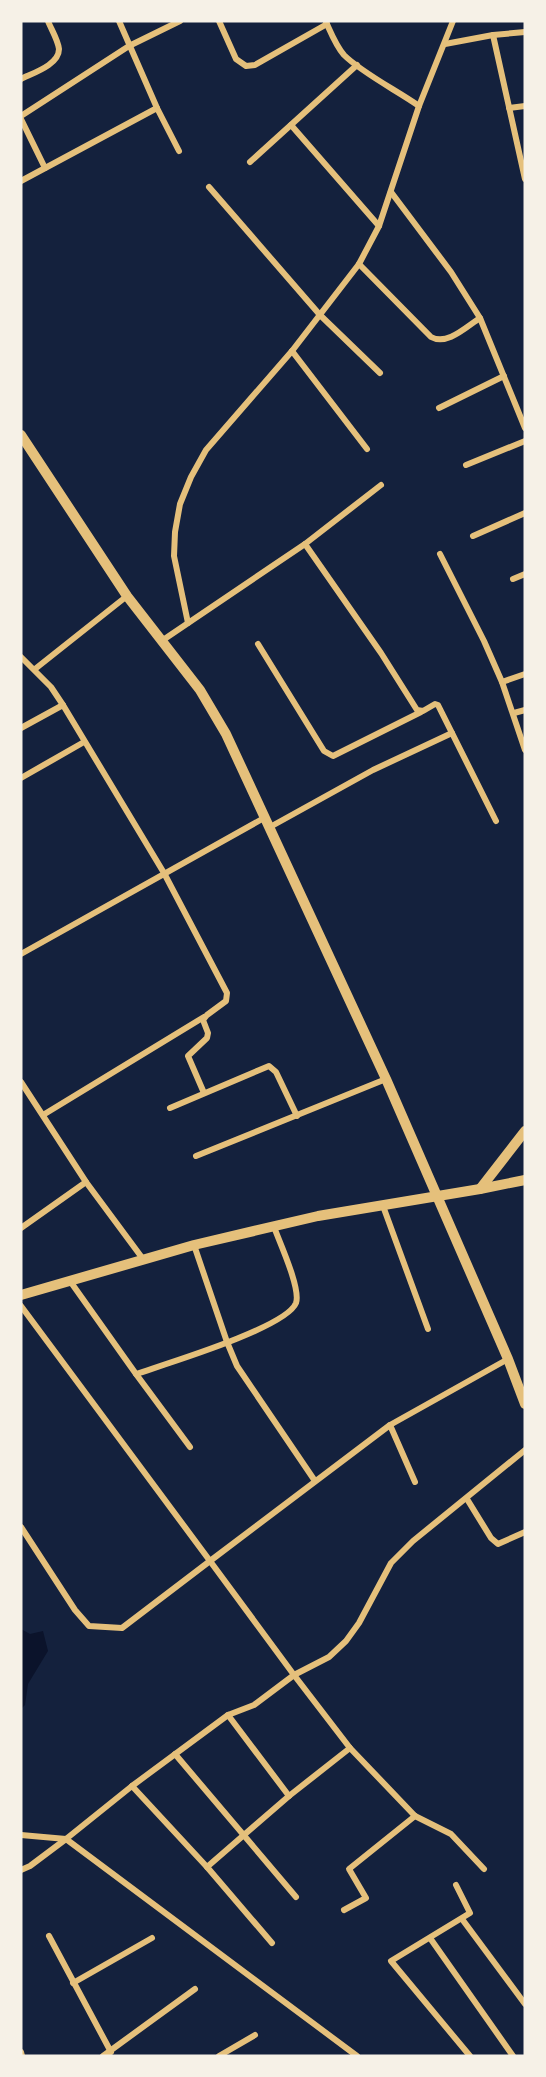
<svg xmlns="http://www.w3.org/2000/svg" width="546" height="2077" viewBox="0 0 546 2077" font-family="Karla,sans-serif">
  <rect width="100%" height="100%" fill="#14213d"/>
  <path fill="#0b132b" d="M21,1629L30,1634L43,1631L48,1651L28,1684L25,1705L21,1709Z"/>
  <g fill="none" stroke-linecap="round" stroke-linejoin="round">
    <g stroke="#e5c07b" stroke-width="6">
      <path d="M119,21L157,108L179,151"/>
      <path d="M219,21L236,59L246,66L255,65L327,24"/>
      <path d="M326,22C331,33 336,46 344,55C362,73 398,91 419,106"/>
      <path d="M493,35L525,179"/>
      <path d="M445,44L493,35L525,32"/>
      <path d="M21,79C33,73 59,65 59,49C58,40 51,29 48,21"/>
      <path d="M509,108L525,106"/>
      <path d="M21,116L129,46L180,21"/>
      <path d="M21,119L45,168"/>
      <path d="M291,125L379,226"/>
      <path d="M250,162L357,65"/>
      <path d="M21,181L157,108"/>
      <path d="M209,187L320,315L380,373"/>
      <path d="M391,192L451,272L480,318L525,428"/>
      <path d="M359,264L431,337C447,346 466,327 480,318"/>
      <path d="M292,351L367,449"/>
      <path d="M439,408L504,376"/>
      <path d="M466,465L525,441"/>
      <path d="M473,536L525,513"/>
      <path d="M305,544L381,653L417,710L423,711L435,704L438,705L496,821"/>
      <path d="M440,554L484,641L502,682L525,750"/>
      <path d="M513,579L525,574"/>
      <path d="M188,623L174,556L175,532L180,504L191,477L206,450L292,351L359,264L379,226L419,106L453,21"/>
      <path d="M163,640L305,544L381,485"/>
      <path d="M258,644L324,751L333,756L421,712"/>
      <path d="M21,657L51,687L63,705L164,873L227,993L226,1001L207,1015L203,1020L208,1033L207,1038L188,1056L204,1093"/>
      <path d="M35,669L127,596"/>
      <path d="M502,682L525,674"/>
      <path d="M514,713L525,710"/>
      <path d="M21,728L63,705"/>
      <path d="M21,778L84,742"/>
      <path d="M270,827L373,770L452,733"/>
      <path d="M21,954L264,818"/>
      <path d="M21,1082L86,1182L143,1259"/>
      <path d="M170,1108L269,1066L276,1072L297,1116"/>
      <path d="M43,1115L204,1017"/>
      <path d="M196,1156L386,1079"/>
      <path d="M383,1206L428,1329"/>
      <path d="M21,1228L86,1182"/>
      <path d="M194,1245L227,1342L237,1366L315,1481"/>
      <path d="M70,1281L136,1374L190,1447"/>
      <path d="M21,1306L210,1561L122,1628L89,1626L75,1610L21,1527"/>
      <path d="M136,1374C165,1364 286,1328 296,1303C301,1289 280,1243 274,1227"/>
      <path d="M390,1425L415,1482"/>
      <path d="M467,1499L491,1538L498,1544L525,1532"/>
      <path d="M228,1715L289,1796"/>
      <path d="M175,1754L296,1897"/>
      <path d="M132,1786L207,1867L272,1943"/>
      <path d="M21,1835L66,1839"/>
      <path d="M207,1867L289,1796L350,1748"/>
      <path d="M484,1869L451,1834L415,1816L350,1748L294,1675L210,1561L390,1425L508,1359"/>
      <path d="M21,1870L30,1866L66,1839"/>
      <path d="M456,1885L470,1913L391,1961L470,2056"/>
      <path d="M344,1910L366,1898L349,1869L415,1816"/>
      <path d="M462,1919L525,2004"/>
      <path d="M49,1936L111,2052"/>
      <path d="M430,1938L513,2056"/>
      <path d="M73,1983L152,1938"/>
      <path d="M21,2052L22,2056"/>
      <path d="M103,2056L195,1989"/>
      <path d="M219,2056L255,2035"/>
      <path d="M357,2056L66,1839L132,1786L228,1715L254,1705L294,1675L329,1657L346,1641L359,1623L391,1563L413,1541L525,1450"/>
    </g>
    <g stroke="#e5c07b" stroke-width="10">
      <path d="M21,435L127,596L200,690L226,734L386,1079L508,1359L525,1404"/>
      <path d="M480,1189L525,1131"/>
      <path d="M21,1295L194,1245L318,1216L480,1189L525,1180"/>
    </g>
  </g>
  <rect width="546" height="2077" fill="none" stroke="#f6f1e7" stroke-width="45"/>
</svg>
